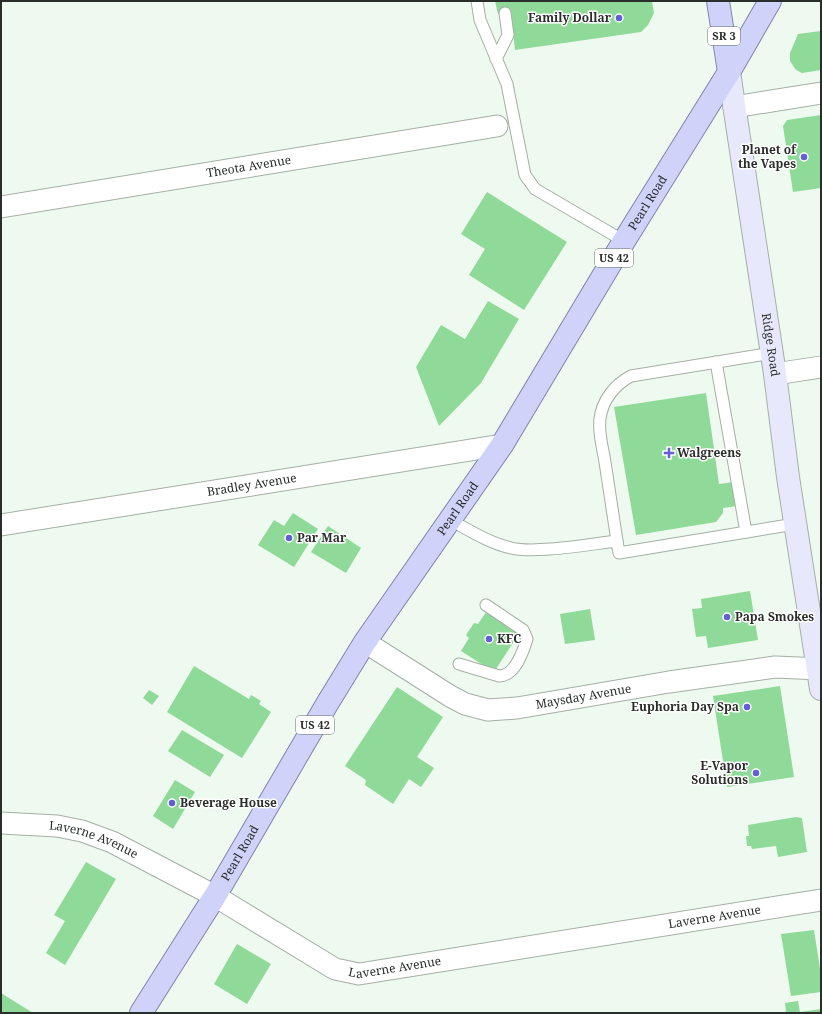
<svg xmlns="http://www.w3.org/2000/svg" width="822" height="1014" viewBox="0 0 822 1014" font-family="'Noto Serif',serif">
  <rect width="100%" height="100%" fill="#eef9ef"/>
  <g fill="#8fda98">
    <path d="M495,1H652L654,13L648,25L641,32L515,50L511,12L498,14Z"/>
    <path d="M821,31V70L802,73L796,70L790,61V53L798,34Z"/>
    <path d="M821,115V188L793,192L783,126L787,120Z"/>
    <path d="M487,192L567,242L524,310L469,275L485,249L461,234Z"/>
    <path d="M488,301L519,319L481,383L439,426L416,367L441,325L465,339Z"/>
    <path d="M706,393L719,484L734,482V494L737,506L723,508V513L716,522L636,535L614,407Z"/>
    <path d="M293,513L318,529L294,567L258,545L274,520L284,526Z"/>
    <path d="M328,526L361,548L346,573L311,552Z"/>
    <path d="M750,591L758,640L708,648L706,636L696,637L692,609L702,608L701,599Z"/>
    <path d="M590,609L595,640L565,644L560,614Z"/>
    <path d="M487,611L520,632L494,672L461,651L469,638L466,635L474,623L478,624Z"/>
    <path d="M194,666L249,699L251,695L261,701L259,704L271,712L242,758L167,712Z"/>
    <path d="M780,686L794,777L727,787L713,696Z"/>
    <path d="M397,687L443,717L417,757L434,768L421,787L409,779L393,804L365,785L366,780L345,766Z"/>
    <path d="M149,690L159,696L152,705L143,698Z"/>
    <path d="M182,730L224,755L210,777L168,751Z"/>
    <path d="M175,780L195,792L173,829L153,816Z"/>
    <path d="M796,817L802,818L807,852L778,857L776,846L752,849L751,846H747L746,836H749L748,825Z"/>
    <path d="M86,862L116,879L65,965L46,953L65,921L54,915Z"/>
    <path d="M814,930L821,975V992L791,996L781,934Z"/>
    <path d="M237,944L271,964L247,1004L214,984Z"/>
    <path d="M1,993L33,1013H1Z"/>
    <path d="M798,1001L800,1012L821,1009V1013H786L785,1003Z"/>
  </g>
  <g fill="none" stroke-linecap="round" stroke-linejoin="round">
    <defs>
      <g id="service">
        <path d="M477,1L480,20L507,84L525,175L535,189L624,241"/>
        <path d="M496,59L508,35L505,13"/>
        <path d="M716,362L746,532"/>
        <path d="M450,520C469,530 489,543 511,548C536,554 590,544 617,541L619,553L795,524"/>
        <path d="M617,541C613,514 609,488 605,462C603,449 598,433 600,419C602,401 614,385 631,376L772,353"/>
        <path d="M459,664L499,676C515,676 523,652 527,639L523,630L486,605"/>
      </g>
      <g id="minor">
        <path d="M734,107L821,93"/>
        <path id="s1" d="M1,207L497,126"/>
        <path d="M775,374L821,367"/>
        <path id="s2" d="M1,525L502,445"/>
        <path id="s3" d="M365,642L450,696L465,704L488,710L517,708L669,682L775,667L821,669"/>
        <path id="s4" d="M1,823L57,826L82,831L112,842L215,896L335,969L359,974L821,900"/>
      </g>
      <g id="secondary">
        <path id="s5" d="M729,72L775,374L788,477L821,689"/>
      </g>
      <g id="primary">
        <path d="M718,1L729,72"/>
        <path id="s6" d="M141,1013L215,896L327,704L365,642L502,445L624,241L729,72L770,1"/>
      </g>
    </defs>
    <use href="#service" stroke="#a5afa6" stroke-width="13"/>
    <use href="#minor" stroke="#a5afa6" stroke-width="23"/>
    <use href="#secondary" stroke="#a5afa6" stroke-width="24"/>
    <use href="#primary" stroke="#8085ae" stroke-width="24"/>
    <use href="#service" stroke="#fff" stroke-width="11"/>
    <use href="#minor" stroke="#fff" stroke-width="21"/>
    <use href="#secondary" stroke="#e7e8fc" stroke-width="22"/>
    <use href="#primary" stroke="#cfd2f9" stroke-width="22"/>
  </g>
  <g fill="#635dd6" stroke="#fff" stroke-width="1.5">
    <circle cx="619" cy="18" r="4"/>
    <circle cx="804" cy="157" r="4"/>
    <path d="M667 447h4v4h4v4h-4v4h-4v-4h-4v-4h4z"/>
    <circle cx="289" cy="538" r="4"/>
    <circle cx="727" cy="617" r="4"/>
    <circle cx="489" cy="639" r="4"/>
    <circle cx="747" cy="707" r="4"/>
    <circle cx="756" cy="773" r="4"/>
    <circle cx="172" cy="803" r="4"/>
  </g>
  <g text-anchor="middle" stroke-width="3" stroke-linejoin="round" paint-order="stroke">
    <g fill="#fff" stroke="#6a6d6b" stroke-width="1">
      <rect x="708" y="27" width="32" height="18" rx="3"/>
      <rect x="595" y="249" width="38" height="18" rx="3"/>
      <rect x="296" y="716" width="38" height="18" rx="3"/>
    </g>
    <g font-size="11" font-weight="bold" fill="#2a2e2b">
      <text x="724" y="40">SR 3</text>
      <text x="614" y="262">US 42</text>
      <text x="315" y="729">US 42</text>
    </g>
    <g font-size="12" font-weight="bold" fill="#2a2e2b" stroke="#fff" text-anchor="start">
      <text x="611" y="22" text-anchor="end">Family Dollar</text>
      <text x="796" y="154" text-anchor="end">Planet of<tspan x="796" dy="14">the Vapes</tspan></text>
      <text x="677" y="457">Walgreens</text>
      <text x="297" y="542">Par Mar</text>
      <text x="735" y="621">Papa Smokes</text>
      <text x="497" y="643">KFC</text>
      <text x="739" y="711" text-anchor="end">Euphoria Day Spa</text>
      <text x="748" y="770" text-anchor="end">E-Vapor<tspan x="748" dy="14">Solutions</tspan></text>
      <text x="180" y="807">Beverage House</text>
    </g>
    <g font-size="12" fill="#2a2e2b" stroke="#fff">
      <text dy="4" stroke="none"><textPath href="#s1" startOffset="251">Theota Avenue</textPath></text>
      <text dy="4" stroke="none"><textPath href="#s6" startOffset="956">Pearl Road</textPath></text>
      <text dy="4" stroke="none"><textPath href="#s5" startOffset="276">Ridge Road</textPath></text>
      <text dy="4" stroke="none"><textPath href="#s2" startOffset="254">Bradley Avenue</textPath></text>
      <text dy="4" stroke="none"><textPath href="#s6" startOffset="596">Pearl Road</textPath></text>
      <text dy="4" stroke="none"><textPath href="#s3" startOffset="238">Maysday Avenue</textPath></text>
      <text dy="4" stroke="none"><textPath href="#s4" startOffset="95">Laverne Avenue</textPath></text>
      <text dy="4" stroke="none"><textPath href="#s6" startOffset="188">Pearl Road</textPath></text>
      <text dy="4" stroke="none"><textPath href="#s4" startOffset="755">Laverne Avenue</textPath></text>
      <text dy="4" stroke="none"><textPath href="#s4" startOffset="431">Laverne Avenue</textPath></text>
    </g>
  </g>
  <rect width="822" height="1014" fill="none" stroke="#2a2e2b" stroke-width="4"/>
</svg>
